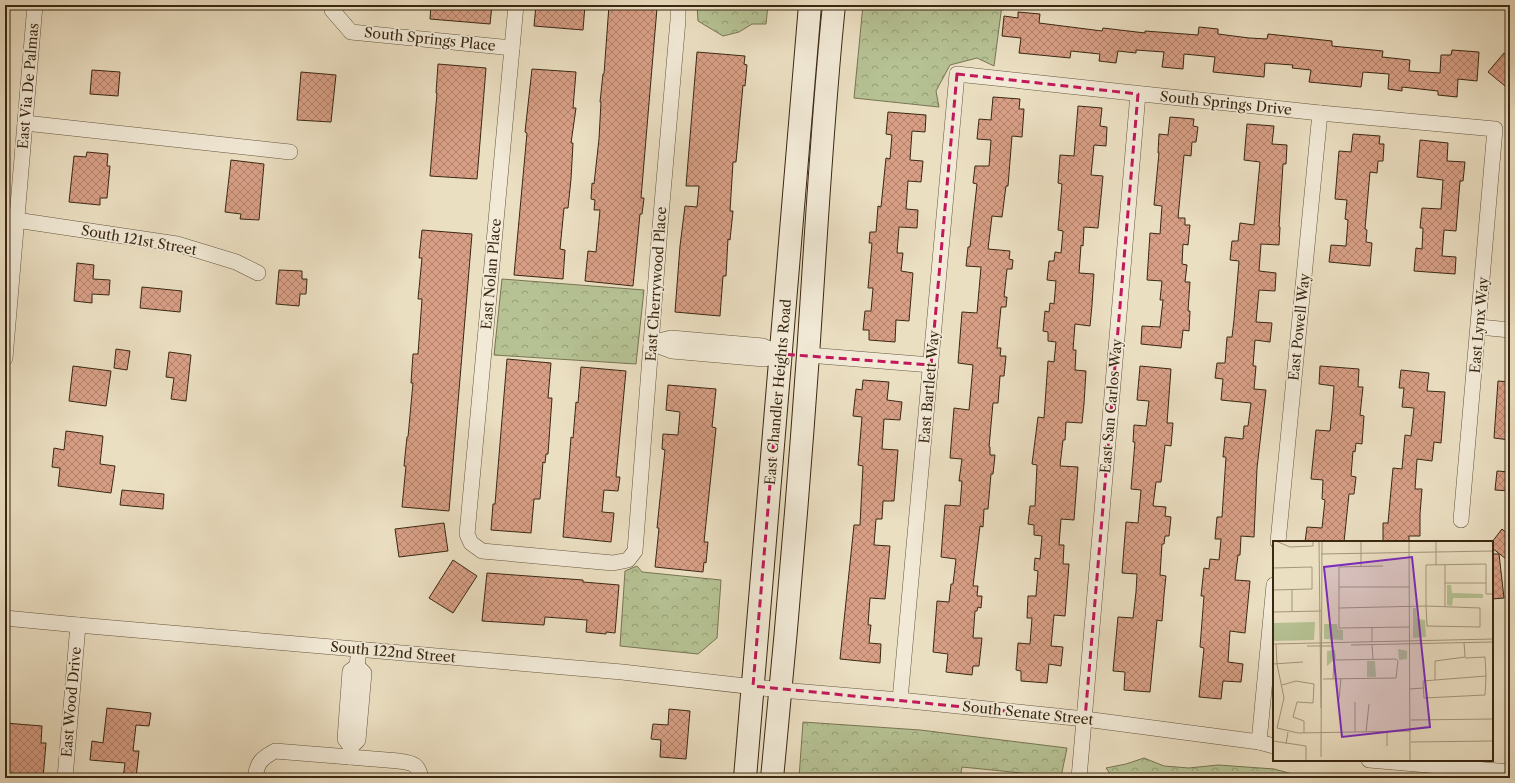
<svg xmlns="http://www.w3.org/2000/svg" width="1515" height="783" viewBox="0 0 1515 783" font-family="'Libre Caslon Text',serif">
  <defs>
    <pattern id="park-crowns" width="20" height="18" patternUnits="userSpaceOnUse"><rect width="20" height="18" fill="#b6c294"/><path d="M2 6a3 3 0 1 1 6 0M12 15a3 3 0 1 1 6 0" fill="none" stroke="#959e77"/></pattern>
    <pattern id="building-cross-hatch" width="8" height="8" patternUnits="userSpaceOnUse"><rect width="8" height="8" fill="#d89f86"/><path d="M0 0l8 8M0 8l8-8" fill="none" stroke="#b0826c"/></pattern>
  </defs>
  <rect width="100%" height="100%" fill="#ebdfc2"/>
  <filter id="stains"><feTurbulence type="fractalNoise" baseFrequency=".005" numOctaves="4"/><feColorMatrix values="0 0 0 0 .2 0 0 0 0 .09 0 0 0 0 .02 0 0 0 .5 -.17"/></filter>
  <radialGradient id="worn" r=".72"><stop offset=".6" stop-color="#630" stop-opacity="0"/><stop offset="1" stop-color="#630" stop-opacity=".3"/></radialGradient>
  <g fill="url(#park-crowns)" stroke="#787553">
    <path d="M697,5H768L766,24H752L739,32L723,36L698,21Z"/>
    <path d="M863,5H1002L994,66L977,58L950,65L936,91L939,107L854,98Z"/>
    <path d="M502,279L644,290L636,364L494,355Z"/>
    <path d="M637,566L642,572L721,580L717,638L698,654L620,646L625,571Z"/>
    <path d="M803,722L920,730L1067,748L1061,777L962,767L960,778H799Z"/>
    <path d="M1144,758L1164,766L1189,768L1218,765L1274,769L1307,778H1113L1106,768L1126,764Z"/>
  </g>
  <g fill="url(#building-cross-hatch)" stroke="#3a2812">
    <path d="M431,5H492L490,24L430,19Z"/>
    <path d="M536,5H585L583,30L534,26Z"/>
    <path d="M609,5H627L657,8L641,198H644L642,214H640L633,286L585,281L588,251L596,252L600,210H594L595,200L591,199L592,183L594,184L599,139L601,102H600L603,74H604Z"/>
    <path d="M1018,12L1040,14L1039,23L1102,31L1103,28L1145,33V31L1198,35L1199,27L1218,29V34L1249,38L1267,39L1268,34L1332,41V46L1383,51L1382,57L1410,60L1409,71L1440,73L1441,55H1451L1452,50L1479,52L1477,81L1458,79L1457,97L1438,95V91L1402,87V91L1388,89L1389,74L1363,72L1361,87L1309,82L1311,70L1292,68L1293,65L1265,63L1264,77L1213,72L1215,57L1184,54L1183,69L1162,67L1164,52L1136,50V53L1118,51L1116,63L1099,61L1100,54L1071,51L1070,58L1019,53L1021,38L1002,36L1004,16L1018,18Z"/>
    <path d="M697,52L745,56L744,64L747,65L745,86L743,85L736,162H733L730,211H733L730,240L728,239L726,276H723L720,316L675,312L680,246L685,206L697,207L699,186H686Z"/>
    <path d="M1504,53L1510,58V90L1488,72Z"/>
    <path d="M438,64L486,68L477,179L430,176L437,93H436Z"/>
    <path d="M532,69L576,72L573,108H576L571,143H573L571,179L568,208H564L560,249L565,250L563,279L514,275L527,133L525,132Z"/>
    <path d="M92,70L120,72L118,96L90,94Z"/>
    <path d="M301,72L336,75L331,122L297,120Z"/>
    <path d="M993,97L1020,99L1019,109H1024L1022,137L1012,136L1008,186H1006L1002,217L992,216L988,249L1010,251L1009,259L1013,260L1012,269H1007L1004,297H1007L1006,307H1001L997,348H1001L1000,356H1006L1004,376H1000L998,403H993L989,447H990V455H995L993,474H991L988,509H984L983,527L980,526L973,586H978L977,596H982L981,608L978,607L977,611H975L973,638H982L979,666H973L972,675L946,672L948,654L933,652L937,601L949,602L951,584H953L956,559L941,557L945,505L960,506L962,481H959L962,459L950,458L954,408L969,410L973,365L958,363L962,312L977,313L981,267L966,266L968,247H970L977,184L973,183L975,166H989L991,140L977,139L979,119L991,120Z"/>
    <path d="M1078,106L1102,108L1100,126L1107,127L1106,146L1094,145L1091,175L1103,176L1098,228L1084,227L1083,246L1081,245L1079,273L1094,274L1092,305L1090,326L1075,324L1073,350H1076L1075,370L1086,371L1084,404L1082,423L1066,422L1065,440H1063L1060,466L1078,467L1074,520L1061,519L1059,545H1064L1063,564H1069L1065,616L1054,615L1051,646L1063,647L1061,666L1049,664L1047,683L1021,681V671L1016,670L1018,643L1030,644L1032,618H1027L1028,596H1036L1038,571L1034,570L1035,558L1040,559L1042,536L1034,535V525L1028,524L1030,506H1035L1037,465L1032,464L1038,417L1044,418L1048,361L1054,362L1056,342L1048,341V332L1043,331L1045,311L1049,312L1050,303L1054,304L1056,281L1047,280L1049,261H1054L1055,252L1061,253L1063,231L1058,230L1062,184L1058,183L1060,155L1074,156Z"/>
    <path d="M888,112L926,115L925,132L912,131L910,160L923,161L921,182L908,181L906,209L918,210L917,228L899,227L897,253H903L901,271L913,273L909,321L896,320L895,342L869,340V330H863L865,311H871L873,288H868L872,243H869L870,232H876L878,206L881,207L886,158L890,159L892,135L886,134Z"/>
    <path d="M1170,117L1194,119L1193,126L1198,127L1196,142H1192L1191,156L1184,155L1178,218H1185V225H1190L1188,245L1183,244L1182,264L1187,265L1185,282H1190L1188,311H1190L1189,331L1183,330L1181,348L1141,344L1142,326L1160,327L1163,300H1160L1162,281L1147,280L1150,233L1160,234L1162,206L1154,205L1159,153H1158L1159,134L1168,135Z"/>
    <path d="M1247,124L1274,126L1272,144L1287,145L1286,164H1283L1279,227H1280L1279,245L1261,244L1259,271L1276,273L1275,291L1259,290L1256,322L1272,323L1270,342L1255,340L1253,366H1256L1254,389L1266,390L1257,468L1254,537L1241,536L1240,555H1238L1235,580L1250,581L1245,633L1230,631L1228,662L1243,664L1241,682L1223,681L1221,699L1199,697L1204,648L1200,647L1204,596H1201L1204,568L1209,569L1210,559L1219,560L1221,539H1215L1217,517H1222L1226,457H1223L1225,437L1243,439L1244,426H1248L1251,403L1221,400L1223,379L1215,378L1217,363H1225L1227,337H1232L1234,320L1239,261L1230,260L1232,241H1238L1240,223L1254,225L1260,162L1244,160Z"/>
    <path d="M1353,134L1380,136L1379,144H1384L1383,161H1378L1377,173L1370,172L1365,229L1367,230L1366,242L1372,243L1370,266L1329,262L1331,245L1346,246L1348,220L1345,219L1347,200L1335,199L1339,151L1351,152Z"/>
    <path d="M1420,140L1448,143L1447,161L1465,162L1463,181H1460L1456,231L1444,230L1442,256L1456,257L1455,274L1414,271L1416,248L1422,249L1423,228H1420L1422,208L1441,209L1443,180L1417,177Z"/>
    <path d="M87,152L108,154L107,166H110L107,198H100V205L69,202L74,156L86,157Z"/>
    <path d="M231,160L264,164L259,220L240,219L241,214L225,212Z"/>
    <path d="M422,230L472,234L449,511L402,507L406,466H404L407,437H408L413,383H411L413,354H418L422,299H418L422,258H419Z"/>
    <path d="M77,263L94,265L93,279L110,280L109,295L92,294V303L74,301Z"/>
    <path d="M279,270L302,271V279H307L306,294H300L299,306L276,304Z"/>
    <path d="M142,287L182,291L180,312L140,308Z"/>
    <path d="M116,349L130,351L127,370L114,368Z"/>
    <path d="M169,352L191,355L186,401L171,399L174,378L166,377Z"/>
    <path d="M507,359L551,363L548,398H552L548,454H546L545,463L543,462L540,499H534L531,533L491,530L493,504H495Z"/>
    <path d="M73,366L111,371L106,406L69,401Z"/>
    <path d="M1140,366L1171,369L1167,423H1173L1171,446L1165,445L1161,482H1156L1153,506L1166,507L1165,516L1171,517L1169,536H1165L1164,544H1162L1160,575L1166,576L1164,595L1162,621L1157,620L1150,692L1124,690L1125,672L1113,671L1118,617L1133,618L1136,592L1137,574L1122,573L1126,522L1138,523L1141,490L1131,489L1135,442H1133L1134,425L1146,426L1149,401L1137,400Z"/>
    <path d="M1320,366L1359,369L1358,387H1363L1360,415L1364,416L1362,444L1356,443L1355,452L1353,451L1351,476L1356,477L1354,494H1349L1344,542H1305L1307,527L1322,528L1325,500L1322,499L1323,480L1311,479L1316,430L1330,431L1332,413L1334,386L1319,384Z"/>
    <path d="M581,367L626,371L616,477H620L618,491L604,490L602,512L614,513L611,542L563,537L571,437L573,438L576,402L578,403Z"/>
    <path d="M1401,370L1429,373L1427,391L1445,392L1441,443L1434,442L1432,461L1417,459L1415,489H1422L1420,514V536H1409V542H1383V523H1388L1393,468L1402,469L1405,435L1411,436L1414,408L1402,407L1404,388H1399Z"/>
    <path d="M863,380L889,382L887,400L902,402L900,420L884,419L882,449L898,450L894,501H883L882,519H876L874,545L890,546L885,599L870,598L868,625H871L869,643L881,644L880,663L840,659L854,525H860L863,466L858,465L862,417L853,416L856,389L862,390Z"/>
    <path d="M1498,381L1510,382V440L1494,438Z"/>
    <path d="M668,385L716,389L712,427L716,428L704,542H708L706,563L704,562L703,572L655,567L659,528H657L665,450L662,449L663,434L678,435L680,412L666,410Z"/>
    <path d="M66,431L103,436L100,464L115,466L111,493L58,486L60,468L52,467L54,448L64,450Z"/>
    <path d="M1497,471L1510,472V491L1495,490Z"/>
    <path d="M122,490L164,494L163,509L120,505Z"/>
    <path d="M444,523L448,551L399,557L395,529Z"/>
    <path d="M1502,529L1510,536V562L1492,548V542Z"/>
    <path d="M1492,554H1499L1504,598L1492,599Z"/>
    <path d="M453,560L477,576L453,613L429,598Z"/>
    <path d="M487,573L583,580V582L619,585L615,633L606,632V634L586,632L587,620L545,617L544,625L482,621Z"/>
    <path d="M107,708L151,713L149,726L136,725L133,751H139L136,778H123L125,763L90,760L92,741L103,743Z"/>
    <path d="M669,709L690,711L686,759L660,757L661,740L651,739L653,724L668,725Z"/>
    <path d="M5,723L42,726L41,743H46L43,778H5Z"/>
  </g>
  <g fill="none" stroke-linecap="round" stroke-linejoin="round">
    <defs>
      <g id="minor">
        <path d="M516,5L467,534L471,543L482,551L613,563L628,560L635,551L660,227L678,20V5"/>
        <path d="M332,10L351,32L512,48"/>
        <path d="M25,123L290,152"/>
        <path d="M16,220L177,244L236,262L258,273"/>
        <path d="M1479,327L1510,330"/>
        <path d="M651,343L671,338L763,346L781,354"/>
        <path d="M651,343L672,351L764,359L781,354"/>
        <path d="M808,355L931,365"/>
        <path d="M5,358L35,5"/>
        <path d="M1278,542L1320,113"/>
        <path d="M5,618L78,625L622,672L781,690L900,700L1085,719L1259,742L1274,746"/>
        <path d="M900,700L957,74L1320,113L1495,129L1461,520"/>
        <path d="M1259,742L1274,585"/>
        <path d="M351,747L358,740L364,673L357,666"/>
        <path d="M350,757L351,747L345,739L350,671L357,666L359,649"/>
        <path d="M1369,760L1510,772"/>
        <path d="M65,778L78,625"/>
        <path d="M255,778C257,762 262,758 275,751L399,761C412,763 418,763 421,778"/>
        <path d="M1079,778L1138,94"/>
      </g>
      <g id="secondary">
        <path d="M745,778L810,5"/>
        <path d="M772,778C786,637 798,496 808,355C816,238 822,121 834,5"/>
      </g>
    </defs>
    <use href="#minor" stroke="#66563e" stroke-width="16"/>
    <use href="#secondary" stroke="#3a2812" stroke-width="24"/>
    <use href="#minor" stroke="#f2ead7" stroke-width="15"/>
    <use href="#secondary" stroke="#f2ead7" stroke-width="22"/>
  </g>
  <path fill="none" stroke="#c2185b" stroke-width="3" stroke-dasharray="8 5" stroke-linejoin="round" d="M957,74L1138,94L1085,719L753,686L781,354L931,365Z"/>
  <g text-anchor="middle" stroke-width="3.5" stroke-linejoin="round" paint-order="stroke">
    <g font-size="14" fill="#3a2812" stroke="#f2ead7">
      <text transform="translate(430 39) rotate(6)" y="5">South Springs Place</text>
      <text transform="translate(28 86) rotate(-85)" y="5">East Via De Palmas</text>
      <text transform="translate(1226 103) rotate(6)" y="5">South Springs Drive</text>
      <text transform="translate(139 240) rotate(10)" y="5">South 121st Street</text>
      <text transform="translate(491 274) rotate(-85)" y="5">East Nolan Place</text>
      <text transform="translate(656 284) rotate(-86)" y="5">East Cherrywood Place</text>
      <text transform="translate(1479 325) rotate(-85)" y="5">East Lynx Way</text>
      <text transform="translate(1299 327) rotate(-84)" y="5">East Powell Way</text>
      <text transform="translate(929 387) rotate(-85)" y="5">East Bartlett Way</text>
      <text transform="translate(778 392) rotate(-85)" y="5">East Chandler Heights Road</text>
      <text transform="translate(1111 406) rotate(-85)" y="5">East San Carlos Way</text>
      <text transform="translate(393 652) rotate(5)" y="5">South 122nd Street</text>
      <text transform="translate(71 702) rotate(-85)" y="5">East Wood Drive</text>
      <text transform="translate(1028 713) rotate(6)" y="5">South Senate Street</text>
    </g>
  </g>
  <g transform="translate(1273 541)">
    <rect width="220" height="220" fill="#ebdfc2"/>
    <path d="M174,44H178L179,52L210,53V57H180L179,65L174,64ZM140,67H143L144,78L152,79L153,96L140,97ZM42,81L41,99L0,100V82ZM51,83H64L65,88L70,89V99L51,98ZM125,108L134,110V118L126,119ZM62,109L63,117L54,125V110ZM94,120H102L103,136H94Z" fill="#b6c294"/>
    <path fill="none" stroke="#a4967c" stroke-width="1" d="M3,0L17,6L40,5V0M46,0L48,167M88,0V26M136,0L137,220M163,0V24M48,13L220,10M172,24V66M110,25L66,26V87L137,86M0,27L39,26V48L0,49M172,42H213M66,46H137M19,48V70M66,67L153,65L207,67V86L154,85L153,65V24L213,23V53H220M0,71L48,70M99,87V101M191,101L192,116M0,103L220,98M3,103L4,123L11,157L4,187L25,192L138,190M78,104L220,101M99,104L100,118M34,105H60M192,116L162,120V139L213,135L212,116L192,117M0,123L30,121M50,138L123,137L125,120L123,118L61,119L60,138M162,139L150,140L151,157L212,154L213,135M9,144L23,140L41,143L40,162L24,161L20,176L31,180V192M137,148L150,147M66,158L68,137M138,179L220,178M82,191V161M93,191L96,163M114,191V205M0,200L33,205V220M138,201L220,200M13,203L15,191M48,216L49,0"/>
    <path fill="#7b2cbf" fill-opacity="0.15" stroke="#7b2cbf" stroke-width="2" d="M139,16L157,186L69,196L51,26Z"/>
    <rect width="220" height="220" fill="none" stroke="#3a2812" stroke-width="2"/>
  </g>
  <rect width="1515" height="783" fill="none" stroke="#ebdfc2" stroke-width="20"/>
  <rect x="6" y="6" width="1503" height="771" fill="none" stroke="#3a2812" stroke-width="2"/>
  <rect x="10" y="10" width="1495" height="763" fill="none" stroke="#3a2812"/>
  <rect width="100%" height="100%" filter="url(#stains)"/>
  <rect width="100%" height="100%" fill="url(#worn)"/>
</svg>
